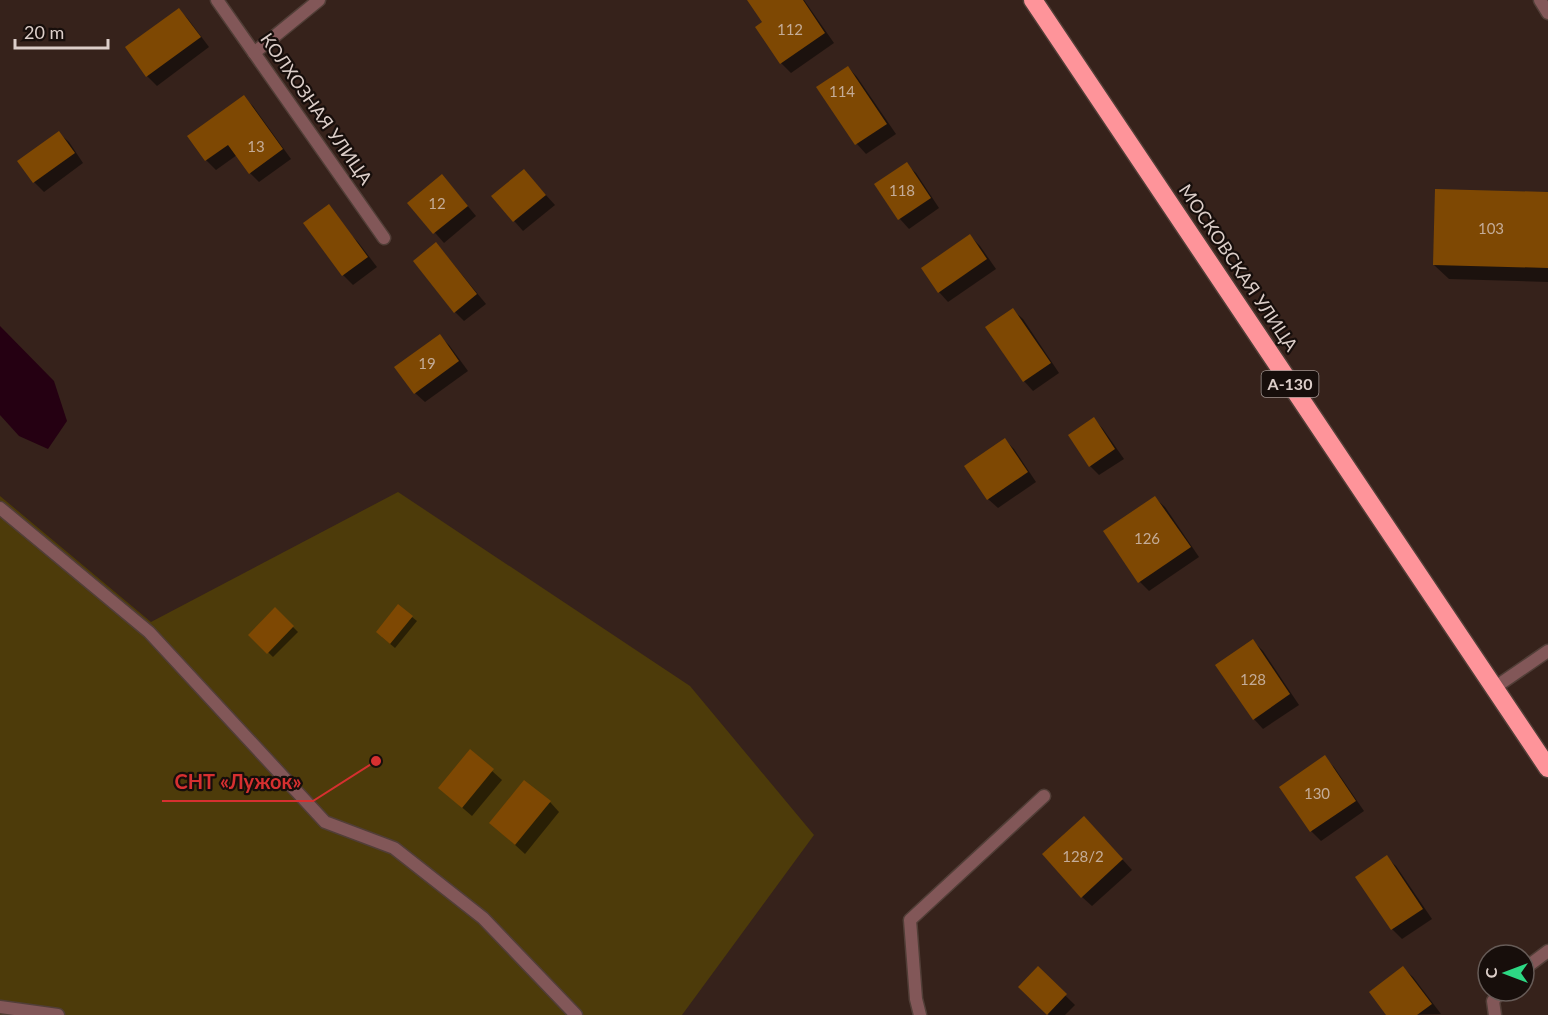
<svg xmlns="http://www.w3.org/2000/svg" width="1548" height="1015" viewBox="0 0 1548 1015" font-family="Lato,sans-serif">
  <rect width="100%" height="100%" fill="#36221b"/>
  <path fill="#4d3b0a" d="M398,492L690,686L814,835L682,1015H0V496L151,622Z"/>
  <path fill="#250012" d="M0,326L54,381L67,421L48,449L19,436L0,415Z"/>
  <g fill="#0007">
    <path d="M749,0H804L834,43L791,73L781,63L757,27L764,22Z"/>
    <path d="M179,10L188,19L209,47L157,86L147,76Z"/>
    <path d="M848,67L857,77L896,134L866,154L857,144L818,88Z"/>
    <path d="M243,97L253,106L291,159L259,182L250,173L237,155L216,170L206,160L189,136Z"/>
    <path d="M59,133L69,142L83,163L44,192L34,182L19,162Z"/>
    <path d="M906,164L916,173L939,208L909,229L900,219L876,185Z"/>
    <path d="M524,171L555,205L523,231L493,197Z"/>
    <path d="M451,186L476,216L444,243L409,203Z"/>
    <path d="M1548,194V282L1449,279L1434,265Z"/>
    <path d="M350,234L358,242L377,267L353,285L343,275Z"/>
    <path d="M970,236L980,246L996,269L948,302L939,292Z"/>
    <path d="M436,244L445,254L486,304L464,321L455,312Z"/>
    <path d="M1013,310L1023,319L1059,373L1033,391L1024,381Z"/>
    <path d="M439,336L449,345L468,371L425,402L415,393Z"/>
    <path d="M1094,419L1103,429L1124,459L1099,475L1090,466Z"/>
    <path d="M1005,440L1014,449L1036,482L998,508L988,499Z"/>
    <path d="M1155,498L1165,507L1199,557L1149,591L1140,582Z"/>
    <path d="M275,609L298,632L273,657L250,635Z"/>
    <path d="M412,617L417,621L395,648L382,637Z"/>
    <path d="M1253,641L1263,651L1299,705L1263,729L1254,719Z"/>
    <path d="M470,751L502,780L472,816L450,797Z"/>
    <path d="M1324,757L1334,767L1364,811L1321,841L1311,831L1281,787Z"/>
    <path d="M550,802L559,812L525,854L491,823Z"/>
    <path d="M1094,828L1132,870L1092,906L1082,897Z"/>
    <path d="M1386,857L1396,866L1432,919L1402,939L1392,929L1357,877Z"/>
    <path d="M1403,968L1413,977L1441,1014L1388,1015Z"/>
    <path d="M1038,969L1075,1005L1065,1015H1049L1020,987Z"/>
  </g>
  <g fill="#7e4803">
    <path d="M747,0H803L825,33L780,64L755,27L762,22Z"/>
    <path d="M179,8L201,37L146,77L125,47Z"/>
    <path d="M848,66L887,124L855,145L816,87Z"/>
    <path d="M244,95L283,149L249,174L228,145L205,161L187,136Z"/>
    <path d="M59,131L75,153L33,183L17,161Z"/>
    <path d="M907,162L931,198L898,220L874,184Z"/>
    <path d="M524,169L546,195L513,222L491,196Z"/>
    <path d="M442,174L468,206L433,234L407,203Z"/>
    <path d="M1435,189L1548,192V268L1433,265Z"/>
    <path d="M329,204L368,257L342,276L303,223Z"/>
    <path d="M970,234L987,259L938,293L921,268Z"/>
    <path d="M436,242L477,294L454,313L413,261Z"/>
    <path d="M1013,308L1051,363L1023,382L985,327Z"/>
    <path d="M440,334L459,361L414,394L394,367Z"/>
    <path d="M1094,417L1115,449L1089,467L1068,435Z"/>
    <path d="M1005,438L1028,472L987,500L964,466Z"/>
    <path d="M1155,496L1191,547L1138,583L1103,531Z"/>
    <path d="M398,604L413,616L390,644L376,632Z"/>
    <path d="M275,607L294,626L267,654L248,635Z"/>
    <path d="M1253,639L1290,694L1253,720L1215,665Z"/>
    <path d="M470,749L494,769L462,808L438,788Z"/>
    <path d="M1325,755L1356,801L1310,832L1279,787Z"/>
    <path d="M524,780L551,801L515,845L489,823Z"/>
    <path d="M1084,816L1123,859L1081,898L1042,854Z"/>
    <path d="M1387,855L1423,909L1391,930L1355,877Z"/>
    <path d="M1038,966L1067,994L1047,1015L1018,987Z"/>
    <path d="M1403,966L1432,1004L1417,1015H1386L1369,992Z"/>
  </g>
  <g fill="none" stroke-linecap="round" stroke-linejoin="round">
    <defs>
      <g id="lane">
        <path d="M1540,0L1548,13"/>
        <path d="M254,53L319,0"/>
        <path d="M0,508L149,632L325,822L394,848L483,918L576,1015"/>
        <path d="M1494,688L1548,651"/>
        <path d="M1524,969L1548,951"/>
        <path d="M0,1007L58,1015"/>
        <path d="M920,1015L916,999L910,920L1044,796"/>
        <path d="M1495,1015L1493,1001L1501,991"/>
      </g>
      <path id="street" d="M217,0L384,238"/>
      <path id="highway" d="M1033,0L1548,768"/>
    </defs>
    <use href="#lane" stroke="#513e37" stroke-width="15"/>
    <use href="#street" stroke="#513e37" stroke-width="15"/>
    <use href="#highway" stroke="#513e37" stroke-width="21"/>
    <use href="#lane" stroke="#825758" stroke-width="12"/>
    <use href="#street" stroke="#825758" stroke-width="12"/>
    <use href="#highway" stroke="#fe949a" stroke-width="18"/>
  </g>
  <g text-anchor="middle" stroke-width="4.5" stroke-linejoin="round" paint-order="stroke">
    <g font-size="15" fill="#c4ac98">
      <text x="790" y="35">112</text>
      <text x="842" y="97">114</text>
      <text x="256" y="152">13</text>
      <text x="902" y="196">118</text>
      <text x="437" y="209">12</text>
      <text x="1491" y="234">103</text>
      <text x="427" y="369">19</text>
      <text x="1147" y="544">126</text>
      <text x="1253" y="685">128</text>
      <text x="1317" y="799">130</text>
      <text x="1083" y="862">128/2</text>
    </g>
    <rect fill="#170e0b" stroke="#a19490" stroke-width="1.5" x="1261.5" y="371" width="57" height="26" rx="4.5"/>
    <g font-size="16" font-weight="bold" fill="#dccec9">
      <text x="1290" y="390">А-130</text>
    </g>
    <g font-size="18" fill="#dccec9" stroke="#170e0b">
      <text transform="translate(316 109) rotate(55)" y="6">КОЛХОЗНАЯ УЛИЦА</text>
      <text transform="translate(1238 268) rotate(56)" y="6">МОСКОВСКАЯ УЛИЦА</text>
    </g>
  </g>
  <path fill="none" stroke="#d63030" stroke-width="2" d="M376 761L313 801H162"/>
  <circle fill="#d63030" stroke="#170e0b" stroke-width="2" cx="376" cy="761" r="6"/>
  <g font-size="20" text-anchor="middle" font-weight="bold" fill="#d63030" stroke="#170e0b" stroke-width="4.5" stroke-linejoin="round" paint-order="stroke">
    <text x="238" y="789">СНТ «Лужок»</text>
  </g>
  <g transform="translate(1506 973) rotate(270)"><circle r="28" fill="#170e0b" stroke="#665b57" stroke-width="1.5"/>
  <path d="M0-4.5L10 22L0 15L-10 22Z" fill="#2dd884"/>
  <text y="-9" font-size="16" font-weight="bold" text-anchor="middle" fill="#dccec9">С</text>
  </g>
  <path d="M15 39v9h93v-9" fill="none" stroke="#dccec9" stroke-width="3"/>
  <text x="24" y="39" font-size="18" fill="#dccec9" stroke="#170e0b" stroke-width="4.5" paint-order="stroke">20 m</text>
</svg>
